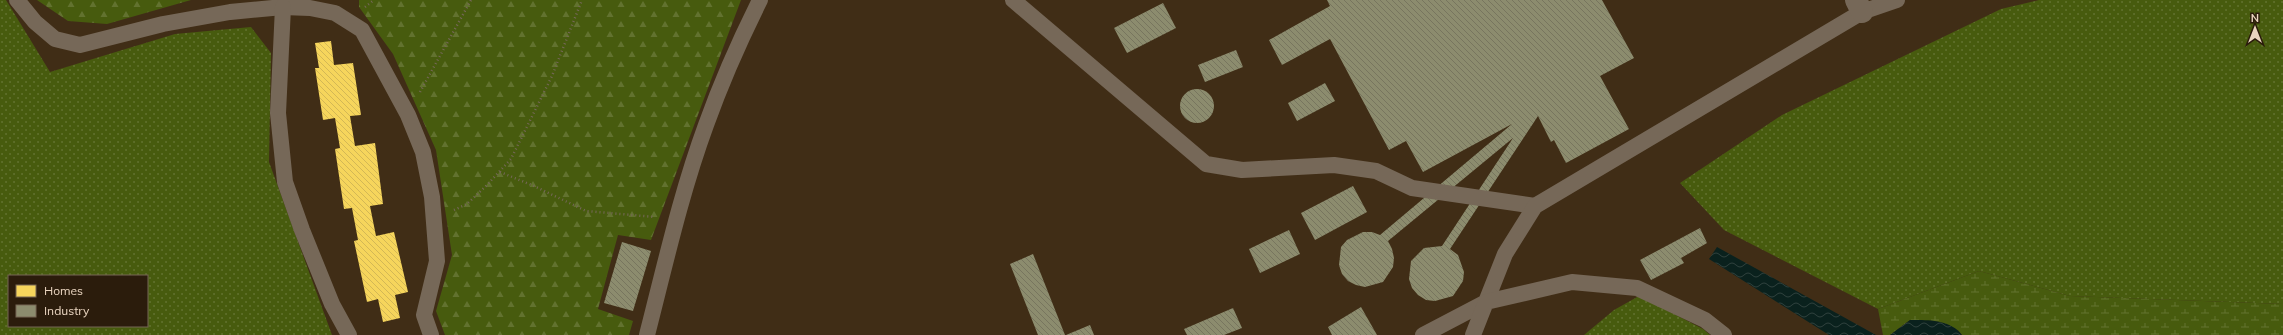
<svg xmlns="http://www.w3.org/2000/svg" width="2283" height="335" viewBox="0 0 2283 335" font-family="Mulish,sans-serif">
  <defs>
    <pattern id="green-dots" width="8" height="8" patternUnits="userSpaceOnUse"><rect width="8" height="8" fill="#475b0e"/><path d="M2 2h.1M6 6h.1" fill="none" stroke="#62722f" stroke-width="1.8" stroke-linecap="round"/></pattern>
    <pattern id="forest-firs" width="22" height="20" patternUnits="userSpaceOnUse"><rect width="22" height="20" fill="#475b0e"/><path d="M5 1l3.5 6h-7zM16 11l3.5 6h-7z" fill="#62722f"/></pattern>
    <pattern id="wetland-marsh" width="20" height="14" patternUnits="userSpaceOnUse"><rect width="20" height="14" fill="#475b0e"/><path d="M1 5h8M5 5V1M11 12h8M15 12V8" fill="none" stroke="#62722f"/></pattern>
    <pattern id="water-waves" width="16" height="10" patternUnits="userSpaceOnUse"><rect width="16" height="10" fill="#0a211d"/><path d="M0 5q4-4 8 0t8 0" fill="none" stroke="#2e403c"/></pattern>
    <pattern id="homes-back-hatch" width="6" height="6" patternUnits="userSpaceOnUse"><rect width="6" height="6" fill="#f6d55c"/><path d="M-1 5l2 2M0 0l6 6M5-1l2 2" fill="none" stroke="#d3b755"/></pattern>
    <pattern id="industry-back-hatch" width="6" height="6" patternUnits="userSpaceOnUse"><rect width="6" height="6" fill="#8c8c6e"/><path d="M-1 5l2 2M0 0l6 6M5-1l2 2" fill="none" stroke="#77755e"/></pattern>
  </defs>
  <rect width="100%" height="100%" fill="#402d16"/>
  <g fill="url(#green-dots)" fill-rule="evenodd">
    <path d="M0,0H6L50,72L175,34L251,27L271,53L269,162L332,335H0ZM9,276H147V326H9Z"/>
    <path d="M2039,0H2283V304L2070,296L1979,271L1878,309L1724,230L1680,183L1782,115L2001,9Z"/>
    <path d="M1639,296L1703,329L1710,335H1584L1614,310Z"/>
  </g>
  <g fill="url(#forest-firs)">
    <path d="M37,0H191L107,24L68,21Z"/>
    <path d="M359,0H741L651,240L618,235L598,309L633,321L629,335H445L436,311L452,255L436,150L393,54L359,7Z"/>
  </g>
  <path fill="url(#wetland-marsh)" d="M1979,271L2070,296L2283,304V335H1962L1958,330L1910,320L1890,335H1883L1878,309Z"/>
  <g fill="url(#water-waves)">
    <path d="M1717,247L1876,335H1829L1709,259Z"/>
    <path d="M1910,320C1927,320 1950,319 1962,335H1890Z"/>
  </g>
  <path fill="url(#homes-back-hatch)" d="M331,41L334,65L353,63L361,115L350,116L355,146L375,143L383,204L370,206L376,236L394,232L408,292L395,295L400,318L383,322L378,299L367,302L354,241L358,240L352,208L344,209L335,149L340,148L335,118L323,120L315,68H319L315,43Z"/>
  <g fill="url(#industry-back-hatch)">
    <path d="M1327,0H1602L1634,58L1600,76L1629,129L1566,163L1554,140L1551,142L1538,116L1450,249L1458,255L1464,272L1463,281L1453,296L1435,301L1426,300L1418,295L1412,288L1409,279L1411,261L1424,248L1442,246L1513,138L1388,241L1392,249L1394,258L1393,267L1383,282L1365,287L1356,285L1348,281L1342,274L1339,265L1341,247L1347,240L1363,232H1372L1380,235L1512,124L1423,172L1406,141L1389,150L1330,39L1282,65L1269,40L1330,6Z"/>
    <path d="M1163,3L1176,28L1127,53L1114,28Z"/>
    <path d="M1236,50L1243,67L1205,82L1198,65Z"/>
    <path d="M1325,83L1335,101L1297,121L1288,103Z"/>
    <circle cx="1197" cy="106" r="17"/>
    <path d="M1353,186L1367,212L1315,240L1301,213Z"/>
    <path d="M1700,228L1707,243L1681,258L1684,263L1651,280L1640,260Z"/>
    <path d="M1289,230L1300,254L1260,273L1249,249Z"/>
    <path d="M622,242L651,251L633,311L604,303Z"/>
    <path d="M1033,254L1065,335H1038L1010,264Z"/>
    <path d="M1361,307L1377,335H1332L1328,327Z"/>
    <path d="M1233,308L1242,328L1224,335H1187L1184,329Z"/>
    <path d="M1090,325L1094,335H1066Z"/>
  </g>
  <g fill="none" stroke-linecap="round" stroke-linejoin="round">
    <g stroke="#766859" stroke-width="2.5" stroke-dasharray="1 3" stroke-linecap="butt">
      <path d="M365,7L374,0"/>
      <path d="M420,92L471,0"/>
      <path d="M500,172L534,186L586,211L655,217"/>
      <path d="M454,210L467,204L487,185L511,159L552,76L582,0"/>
    </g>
    <g stroke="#766858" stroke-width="16">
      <path d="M17,0L35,22L55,39L80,45L163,24L230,12L283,7L310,8L335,13L362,30L408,115L423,152L432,197L437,261L424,315L431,335"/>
      <path d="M1013,0L1206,164L1242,170L1334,165L1376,171L1412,188L1535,206"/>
      <path d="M283,7L278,113L285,182L302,230L332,304L349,335"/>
      <path d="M647,335C665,265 681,193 706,125C721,83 740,40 760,0"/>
      <path d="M1423,335L1486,302L1505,254L1535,206L1862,12L1897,0"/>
      <path d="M1473,335L1486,302L1572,282L1637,288L1705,320L1724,335"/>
    </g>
    <path stroke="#766858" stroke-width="22" d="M1856,0L1862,12"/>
  </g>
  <rect x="8" y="275" width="140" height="52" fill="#2b1c0c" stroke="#776654"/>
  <rect x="16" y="285" width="20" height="12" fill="#f6d55c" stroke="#776654"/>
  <text x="44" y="295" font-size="12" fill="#ead5c0">Homes</text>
  <rect x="16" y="305" width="20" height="12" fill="#8c8c6e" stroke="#776654"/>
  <text x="44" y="315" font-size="12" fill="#ead5c0">Industry</text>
  <g transform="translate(2255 28)" stroke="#2b1c0c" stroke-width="3" paint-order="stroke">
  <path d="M0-3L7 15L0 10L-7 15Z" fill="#ead5c0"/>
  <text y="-6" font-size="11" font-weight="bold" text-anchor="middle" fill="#ead5c0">N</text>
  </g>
</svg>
